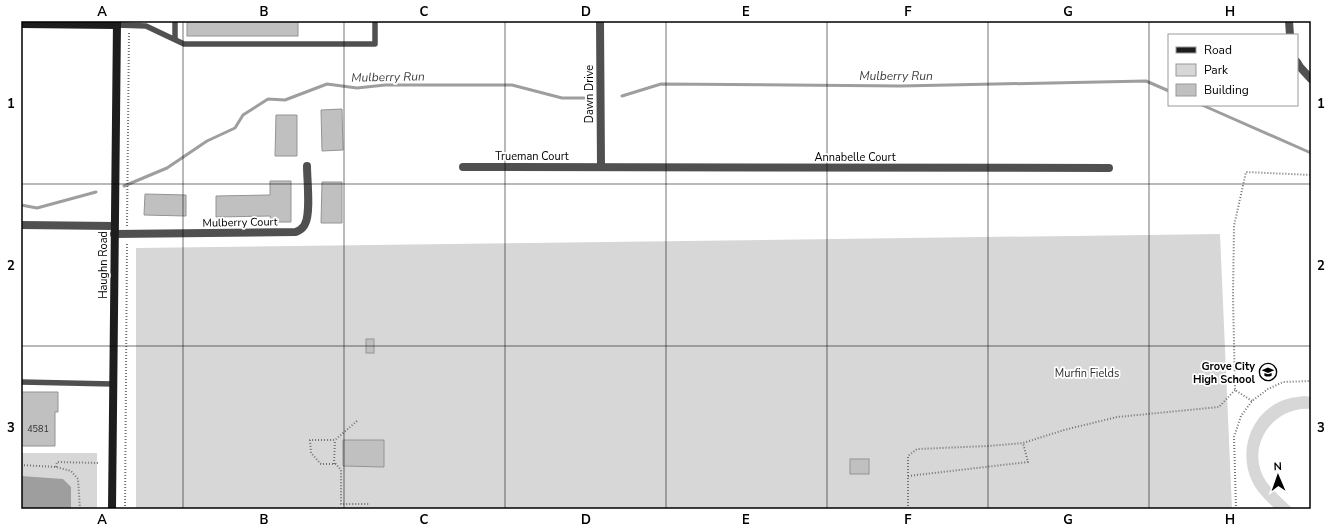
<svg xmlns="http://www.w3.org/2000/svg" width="1332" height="530" viewBox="0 0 1332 530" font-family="'Nunito Sans',sans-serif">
  <rect width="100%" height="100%" fill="#fff"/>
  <g fill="#d7d7d7">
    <path d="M1220,234L1232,509H136V248Z"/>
    <path d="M1305,396L1311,397V409C1276,406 1248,441 1262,474C1268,488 1282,498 1293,509H1275C1266,500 1257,492 1252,481C1237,449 1253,409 1287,399C1293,397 1299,397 1305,396Z"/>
    <rect x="21" y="453" width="76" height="56"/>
  </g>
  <path fill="#9e9e9e" d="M21,476L63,479L71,487V509H21Z"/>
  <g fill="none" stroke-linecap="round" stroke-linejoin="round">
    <g stroke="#9e9e9e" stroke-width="3">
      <path d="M622,96L661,84L901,86L1146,81L1169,91"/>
      <path d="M1202,105L1311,153"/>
      <path d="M124,186L167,168L207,141L235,128L243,115L268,99L285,100L327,84L357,88L385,85H512L562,98H584"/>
      <path d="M21,205L37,208L96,192"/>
    </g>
  </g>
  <g fill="#c0c0c0" stroke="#949494">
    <rect x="187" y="21" width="111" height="15"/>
    <path d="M342,109L343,150L322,151L321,110Z"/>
    <path d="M276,115H297V156H275Z"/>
    <path d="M270,181H291V222H271L270,216L216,217V196L270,195Z"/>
    <path d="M322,182H342V223H321Z"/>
    <path d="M145,194L186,195V216L144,215Z"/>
    <rect x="366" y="339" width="8" height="14"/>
    <path d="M21,392H58V412H55V446H21Z"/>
    <path d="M343,440H384V467L343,466Z"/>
    <rect x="850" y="459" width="19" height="15"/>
  </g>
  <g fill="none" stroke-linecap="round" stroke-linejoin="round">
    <g stroke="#727272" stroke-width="2" stroke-dasharray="1 2" stroke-linecap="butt">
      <path d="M127,226L129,32"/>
      <path d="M1252,401L1235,390L1233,296L1234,226L1246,172L1311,175"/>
      <path d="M357,421L335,440H310L311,453L321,464H336L341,470V504H369"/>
      <path d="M334,464L335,440"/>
      <path d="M21,465L56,467L71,471L78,479L80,509"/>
      <path d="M56,467L57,462L99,463"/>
      <path d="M908,476L1028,462L1023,443"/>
      <path d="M125,509L127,242"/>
      <path d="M908,509V456L917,449L988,446L1023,443L1064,430L1117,417L1219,407L1235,390"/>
      <path d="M1236,509L1234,437L1241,416L1252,401L1268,389L1283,382L1311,381"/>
    </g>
    <g stroke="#505050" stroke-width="5.5">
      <path d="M117,25L146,26L184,44H375V21"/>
      <path d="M175,39V21"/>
      <path d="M21,382L113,384"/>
    </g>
    <g stroke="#505050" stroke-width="8">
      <path d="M600,21L601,167"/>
      <path d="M1289,21L1290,35"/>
      <path d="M1297,62L1300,67L1311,79"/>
      <path d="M463,167L1109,168"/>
      <path d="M21,225L114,226"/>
      <path d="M114,234L296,232C300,230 303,229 305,224C311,213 307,180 307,166"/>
    </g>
    <g stroke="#1d1d1d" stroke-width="8">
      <path d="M21,24L117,25"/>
      <path d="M112,509L117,21"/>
    </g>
  </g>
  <path fill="none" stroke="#000" stroke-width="1" stroke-opacity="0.55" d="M183,21V509M344,21V509M505,21V509M666,21V509M827,21V509M988,21V509M1149,21V509M21,184H1311M21,346H1311"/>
  <defs>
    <symbol id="school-ring" viewBox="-11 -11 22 22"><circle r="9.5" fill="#fff" stroke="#000" stroke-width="1.5"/><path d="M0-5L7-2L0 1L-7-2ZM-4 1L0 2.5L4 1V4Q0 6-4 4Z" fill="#000"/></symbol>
  </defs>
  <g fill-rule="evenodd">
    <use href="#school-ring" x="1258" y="362" width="20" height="20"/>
  </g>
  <g text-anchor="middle" stroke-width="3.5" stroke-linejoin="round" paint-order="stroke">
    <g font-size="9" fill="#303030">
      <text x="38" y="432">4581</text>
    </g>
    <g font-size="11" fill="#000" stroke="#fff">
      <text transform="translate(589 94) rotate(-90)" y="4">Dawn Drive</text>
      <text x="532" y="160">Trueman Court</text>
      <text x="855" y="161">Annabelle Court</text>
      <text transform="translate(240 222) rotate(-1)" y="4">Mulberry Court</text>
      <text transform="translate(103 265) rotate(-90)" y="4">Haughn Road</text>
    </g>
    <g font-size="11" font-weight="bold" fill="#000" stroke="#fff" text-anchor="end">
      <text x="1255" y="370">Grove City<tspan x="1255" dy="13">High School</tspan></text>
    </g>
    <g font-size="11" fill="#2e2e2e" stroke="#fff">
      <text x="1087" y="377">Murfin Fields</text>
    </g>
    <g font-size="12" font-style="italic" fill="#3f3f3f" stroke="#fff">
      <text x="896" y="80">Mulberry Run</text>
      <text transform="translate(388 77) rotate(-1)" y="4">Mulberry Run</text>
    </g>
  </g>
  <rect width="1332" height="530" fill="none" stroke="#ffffff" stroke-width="44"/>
  <rect x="1168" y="34" width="130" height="72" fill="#ffffff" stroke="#999999"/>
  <rect x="1176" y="47" width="20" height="6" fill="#1d1d1d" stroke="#999999"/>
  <text x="1204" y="54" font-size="12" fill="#000000">Road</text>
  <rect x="1176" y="64" width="20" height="12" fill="#d7d7d7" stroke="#999999"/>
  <text x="1204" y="74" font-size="12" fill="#000000">Park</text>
  <rect x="1176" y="84" width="20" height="12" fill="#c0c0c0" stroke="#999999"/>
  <text x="1204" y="94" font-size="12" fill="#000000">Building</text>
  <g transform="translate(1278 476) rotate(358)" stroke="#ffffff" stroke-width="3" paint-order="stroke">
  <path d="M0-3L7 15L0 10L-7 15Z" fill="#000000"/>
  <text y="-6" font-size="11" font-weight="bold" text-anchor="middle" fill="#000000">N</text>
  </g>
  <rect x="22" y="22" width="1288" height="486" fill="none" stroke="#000" stroke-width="1.5"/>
  <g font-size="13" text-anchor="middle" font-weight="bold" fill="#000">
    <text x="102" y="16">A</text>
    <text x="264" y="16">B</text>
    <text x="424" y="16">C</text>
    <text x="586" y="16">D</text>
    <text x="746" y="16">E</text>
    <text x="908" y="16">F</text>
    <text x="1068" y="16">G</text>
    <text x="1230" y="16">H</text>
    <text x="11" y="108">1</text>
    <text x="1321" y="108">1</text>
    <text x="11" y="270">2</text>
    <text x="1321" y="270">2</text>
    <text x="11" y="432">3</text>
    <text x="1321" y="432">3</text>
    <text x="102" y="524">A</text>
    <text x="264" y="524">B</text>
    <text x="424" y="524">C</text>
    <text x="586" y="524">D</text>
    <text x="746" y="524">E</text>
    <text x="908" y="524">F</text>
    <text x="1068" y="524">G</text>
    <text x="1230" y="524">H</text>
  </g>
</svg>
